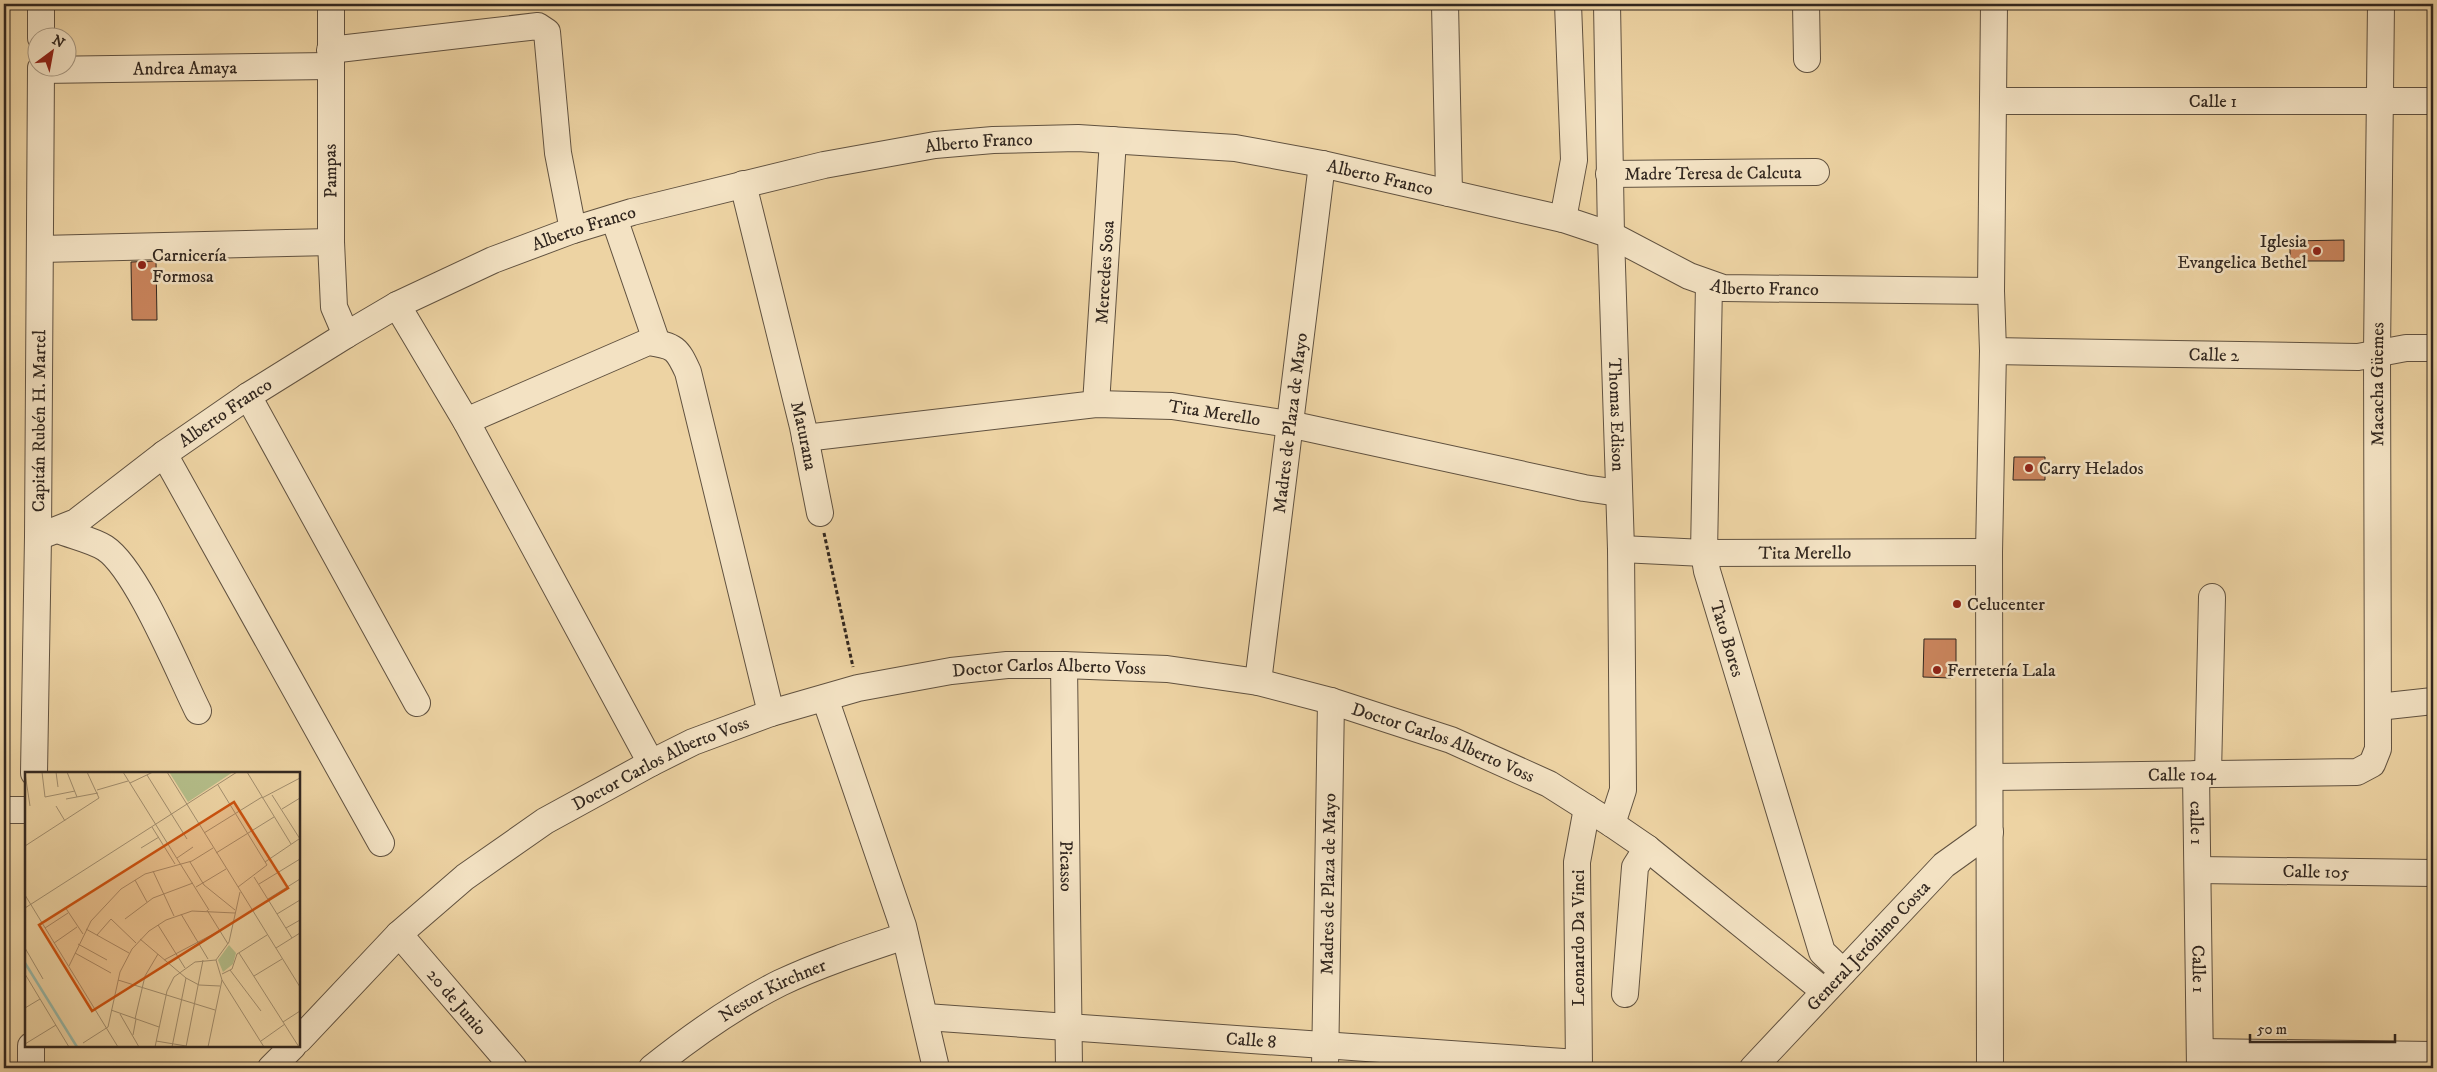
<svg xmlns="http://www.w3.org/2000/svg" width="2437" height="1072" viewBox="0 0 2437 1072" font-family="'IM FELL DW Pica',serif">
  <rect width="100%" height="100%" fill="#edd3a3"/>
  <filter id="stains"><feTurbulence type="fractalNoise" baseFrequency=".004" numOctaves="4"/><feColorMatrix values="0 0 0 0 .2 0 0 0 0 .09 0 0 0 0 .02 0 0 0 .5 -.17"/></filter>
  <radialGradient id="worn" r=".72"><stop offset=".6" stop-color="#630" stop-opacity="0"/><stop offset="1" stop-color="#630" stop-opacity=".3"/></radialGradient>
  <g fill="#c9845c" stroke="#32271f">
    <path d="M2344,240V261H2290V241Z"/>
    <path d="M156,261L157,320H132L131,262Z"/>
    <path d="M2014,457H2045V480H2013Z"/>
    <path d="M1924,639H1956V664L1951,663V678L1923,677Z"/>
  </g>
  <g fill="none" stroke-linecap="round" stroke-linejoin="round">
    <defs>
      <g id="minor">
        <path d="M331,4V242L334,307L346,335"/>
        <path d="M1445,4L1449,193"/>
        <path id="s1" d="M1607,4L1611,235L1621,549L1623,790L1612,824"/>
        <path d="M1806,4L1807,59"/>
        <path d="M41,38V4"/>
        <path d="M330,50L538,26L547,32L558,153L573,230"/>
        <path id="s2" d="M41,70L329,66"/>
        <path id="s3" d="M1993,101H2433"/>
        <path id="s4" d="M1609,174L1816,172"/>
        <path id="s5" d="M743,184L803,427L820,513"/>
        <path d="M614,218L657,343"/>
        <path d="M1563,219L1574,160L1568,4"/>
        <path d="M41,249L331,242"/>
        <path id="s6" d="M1709,284L1704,553L1707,571L1822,952L1843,972"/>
        <path d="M397,305L466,421L651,763"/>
        <path id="s7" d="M1993,351L2358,357L2406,348H2433"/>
        <path d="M248,396L417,703"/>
        <path id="s8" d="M1096,404L1113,140"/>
        <path d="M466,421L648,342C675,346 677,348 688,372L771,713"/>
        <path id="s9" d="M805,438L1096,404L1172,406L1289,424L1584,488L1619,493"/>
        <path d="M164,454L381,843"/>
        <path d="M58,530C73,536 92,540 105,548C137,569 179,673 198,711"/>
        <path id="s10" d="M38,537L76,522L164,454L248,396L346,335L397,305L493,260L573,230L632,212L824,165L935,145L993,140L1078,138L1235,148L1322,164L1563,219L1611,235L1689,276L1723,288L1991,291"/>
        <path id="s11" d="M1621,549L1704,553L1989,552"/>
        <path id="s12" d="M1064,665L1069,1068"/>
        <path id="s13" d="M1258,682L1322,164"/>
        <path d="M825,698L903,926L936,1068"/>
        <path d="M2378,707L2433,701"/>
        <path id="s14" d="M34,773L38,537L41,68"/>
        <path id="s15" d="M2196,774L2200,1068"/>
        <path d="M2208,774L2212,597"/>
        <path id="s16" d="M1990,777L2357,772L2372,764L2378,749L2377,353L2381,4"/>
        <path d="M4,810H26"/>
        <path id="s17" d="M2198,870L2433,873"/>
        <path id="s18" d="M399,934L514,1068"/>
        <path d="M1625,994L1635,867L1647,848"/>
        <path id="s19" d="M926,1017L1578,1063"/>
        <path id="s20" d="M299,1040L399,934L465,877L545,821L651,763L693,742L771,713L858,688L951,671L1007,665H1064L1167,669L1258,682L1331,701L1451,740L1549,784L1612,824L1647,848L1824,991"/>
        <path d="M2200,1052L2433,1055"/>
        <path d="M31,1068V1046"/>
        <path d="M271,1068L293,1046"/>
        <path id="s21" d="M652,1068C692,1036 734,1006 780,983C820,964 863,950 905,936"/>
        <path id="s22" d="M1325,1068L1331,701"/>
        <path d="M1579,1068L1577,862L1587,808"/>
        <path id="s23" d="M1753,1068L1944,865L1990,832"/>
        <path d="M1990,1068L1989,552L1993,351L1991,291L1994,4"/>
      </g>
    </defs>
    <use href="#minor" stroke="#615240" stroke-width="28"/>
    <path stroke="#32271f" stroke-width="3" stroke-dasharray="4 2.5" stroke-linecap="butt" d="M824,533L853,667"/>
    <use href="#minor" stroke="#f3e2c3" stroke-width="26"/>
  </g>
  <g fill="#8f2418" stroke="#f3e2c3" stroke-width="2">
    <circle cx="2317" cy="251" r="5"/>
    <circle cx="142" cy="265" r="5"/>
    <circle cx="2029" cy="468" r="5"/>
    <circle cx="1957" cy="604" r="5"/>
    <circle cx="1937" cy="670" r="5"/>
  </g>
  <g text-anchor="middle" stroke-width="5" stroke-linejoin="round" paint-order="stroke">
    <g font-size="18" fill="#32271f" stroke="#f3e2c3">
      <text dy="6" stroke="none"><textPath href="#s2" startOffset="144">Andrea Amaya</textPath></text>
      <text dy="6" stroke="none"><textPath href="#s3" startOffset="220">Calle 1</textPath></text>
      <text dy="6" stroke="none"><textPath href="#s10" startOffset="1036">Alberto Franco</textPath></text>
      <text transform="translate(330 171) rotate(-91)" y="6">Pampas</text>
      <text dy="6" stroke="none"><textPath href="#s4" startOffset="104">Madre Teresa de Calcuta</textPath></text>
      <text dy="6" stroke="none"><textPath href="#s10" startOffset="1441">Alberto Franco</textPath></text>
      <text dy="6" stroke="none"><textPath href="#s10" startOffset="631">Alberto Franco</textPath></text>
      <text dy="6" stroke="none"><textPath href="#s8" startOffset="132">Mercedes Sosa</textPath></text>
      <text dy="6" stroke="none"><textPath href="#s10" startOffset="1845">Alberto Franco</textPath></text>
      <text dy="6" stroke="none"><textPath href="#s7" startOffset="221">Calle 2</textPath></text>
      <text dy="6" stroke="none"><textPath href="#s16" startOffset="765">Macacha Güemes</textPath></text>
      <text dy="6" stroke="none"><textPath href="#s10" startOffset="226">Alberto Franco</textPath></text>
      <text dy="6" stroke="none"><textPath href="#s9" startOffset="412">Tita Merello</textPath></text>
      <text dy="6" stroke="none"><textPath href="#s1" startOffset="411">Thomas Edison</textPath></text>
      <text dy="6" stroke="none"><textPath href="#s14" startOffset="352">Capitán Rubén H. Martel</textPath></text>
      <text dy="6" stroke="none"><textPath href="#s13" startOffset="261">Madres de Plaza de Mayo</textPath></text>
      <text dy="6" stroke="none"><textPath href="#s5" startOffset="259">Maturana</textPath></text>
      <text dy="6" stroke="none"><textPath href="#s11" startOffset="184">Tita Merello</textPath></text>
      <text dy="6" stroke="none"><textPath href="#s6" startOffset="358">Tato Bores</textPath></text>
      <text dy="6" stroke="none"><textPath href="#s20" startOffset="865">Doctor Carlos Alberto Voss</textPath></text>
      <text dy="6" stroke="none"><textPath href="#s20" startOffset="1270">Doctor Carlos Alberto Voss</textPath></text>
      <text dy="6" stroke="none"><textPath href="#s20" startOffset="460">Doctor Carlos Alberto Voss</textPath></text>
      <text dy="6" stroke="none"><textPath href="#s16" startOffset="192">Calle 104</textPath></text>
      <text dy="6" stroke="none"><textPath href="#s15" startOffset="49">calle 1</textPath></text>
      <text dy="6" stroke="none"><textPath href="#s12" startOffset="201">Picasso</textPath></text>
      <text dy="6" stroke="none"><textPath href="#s17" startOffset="118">Calle 105</textPath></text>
      <text dy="6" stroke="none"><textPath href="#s22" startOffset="184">Madres de Plaza de Mayo</textPath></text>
      <text transform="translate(1578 938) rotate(-90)" y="6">Leonardo Da Vinci</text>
      <text dy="6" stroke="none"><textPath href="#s23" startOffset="168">General Jerónimo Costa</textPath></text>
      <text dy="6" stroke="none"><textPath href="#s15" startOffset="195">Calle 1</textPath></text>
      <text dy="6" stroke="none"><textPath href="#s21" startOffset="144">Nestor Kirchner</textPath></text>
      <text dy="6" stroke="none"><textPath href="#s18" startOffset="89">20 de Junio</textPath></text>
      <text dy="6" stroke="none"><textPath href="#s19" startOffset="326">Calle 8</textPath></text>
    </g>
    <g font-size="18" fill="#32271f" stroke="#f3e2c3" text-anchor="start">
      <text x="2307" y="247" text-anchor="end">Iglesia<tspan x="2307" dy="21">Evangelica Bethel</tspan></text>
      <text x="152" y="261">Carnicería<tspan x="152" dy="21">Formosa</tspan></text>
      <text x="2039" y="474">Carry Helados</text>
      <text x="1967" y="610">Celucenter</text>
      <text x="1947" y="676">Ferretería Lala</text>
    </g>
  </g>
  <g transform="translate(25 772)">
    <rect width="275" height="275" fill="#edd3a3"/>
    <path d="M144,0H208L163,30ZM204,173L211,181L208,192L198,200L193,188Z" fill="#b4bd89"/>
    <path fill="none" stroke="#99b8a7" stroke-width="2.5" d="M0,191L52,275"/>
    <path fill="none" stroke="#a28e6e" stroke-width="1" d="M17,0L20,25L50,19M31,0L33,15M42,0L52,25M98,0L184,138M142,0L275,215M222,0L266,72M0,1L5,34M122,3L162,67M105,11L128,0M193,13L242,93L213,115M72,18L103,9M247,23L275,67M237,26L275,6M41,27L73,21M31,34L40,49M257,37L275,26M127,55L150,92M179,61L237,25M0,74L74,26L62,0M116,76L134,65M191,81L249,45M152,86L168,75M165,90L179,113L210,138M240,90L274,67M128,99L149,144M229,105L267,166M110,108L122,130M234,112L275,87M171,115L201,97M0,123L93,275M243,127L275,107M40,135L58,162M0,136L212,0M182,138L203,172M156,142L183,187M252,142L275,128M100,147L128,126L168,111M133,153L160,196M20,156L43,141M261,156L275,148M61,157L104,181M72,163L86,147L111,171M115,167L161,206L174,213L195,214M29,171L52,155M53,172L82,188M0,176L18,207M251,176L275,161M50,181L86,201M214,181L274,275M139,188L194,159M44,194L66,149L96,117L120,102L167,89L188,76M205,198L236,239M0,202L44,275M197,202L207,197L212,182L242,163M229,204L257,187M93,208L190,238M197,208L239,275M0,236L15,227M86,238L134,255M95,242L114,275M110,247L120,204L133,182M258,250L275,239M108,263L111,247M131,269L161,274M236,269L260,252M58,271L83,255L95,200L107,177L124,159L141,148L167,139L210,141M0,272L31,253M130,275L142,219L149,205L170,190L191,188M147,275L161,206M161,275L178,188M183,275L197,208L191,188L204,170L215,120"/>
    <path fill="#cd520f" fill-opacity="0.15" stroke="#cd520f" stroke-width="2.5" d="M209,30L263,116L67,239L14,153Z"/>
    <rect width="275" height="275" fill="none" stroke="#32271f" stroke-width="2.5"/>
  </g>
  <rect width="2437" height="1072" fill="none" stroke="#edd3a3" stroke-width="20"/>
  <rect x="5" y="5" width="2427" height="1062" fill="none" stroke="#32271f" stroke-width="2.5"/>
  <rect x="10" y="10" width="2417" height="1052" fill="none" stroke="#32271f"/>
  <g transform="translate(52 52) rotate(32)"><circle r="24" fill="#f3e2c3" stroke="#a69781"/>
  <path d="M0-4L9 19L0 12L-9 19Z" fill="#8f2418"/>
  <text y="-8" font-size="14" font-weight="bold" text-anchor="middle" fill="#32271f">N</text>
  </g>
  <path d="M2250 1034v8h145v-8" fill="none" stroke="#32271f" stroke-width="2.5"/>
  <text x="2257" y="1034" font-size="15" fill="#32271f" stroke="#f3e2c3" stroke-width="4" paint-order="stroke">50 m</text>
  <rect width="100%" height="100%" filter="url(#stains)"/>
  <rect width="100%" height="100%" fill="url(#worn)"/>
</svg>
